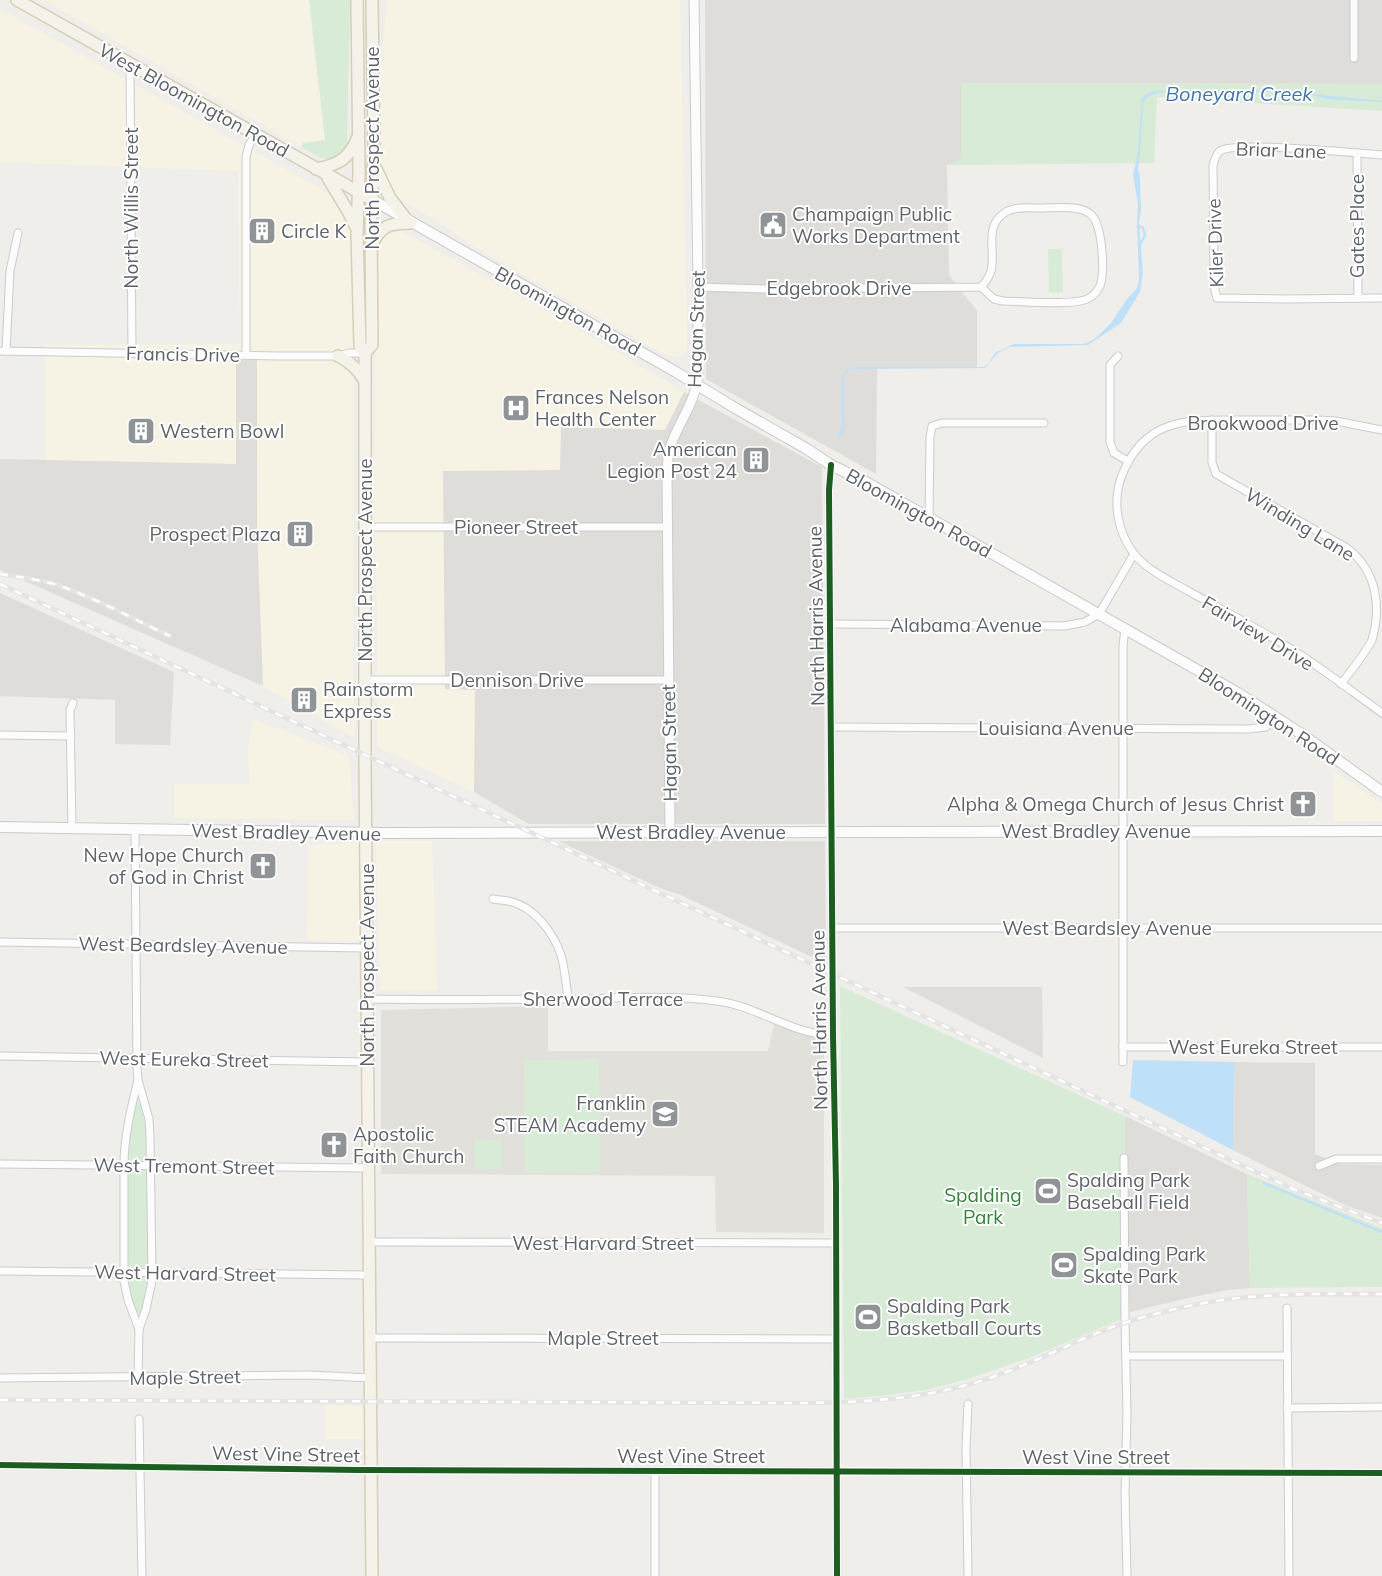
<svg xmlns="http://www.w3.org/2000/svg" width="1382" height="1576" viewBox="0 0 1382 1576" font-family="Mulish,sans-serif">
  <rect width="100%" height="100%" fill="#efeeea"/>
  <g fill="#f7f3e4">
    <path d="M44,0H309L325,140L319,157Z"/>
    <path d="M387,0H680L687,345L686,351L683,354L678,357L671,356L662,353L471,245L444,225L395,196L381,169L380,163V82Z"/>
    <path d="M0,9L318,187L330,195L346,214L350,228L352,246L354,303L353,675L355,738L263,686L257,527L258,464L236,360V464L45,460V345L240,344L238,171L0,162Z"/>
    <path d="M395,229L401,231L546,310L684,392L665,430L561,427V470L445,688L475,690L474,792L377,747V606L374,501L377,248L378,241L384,232Z"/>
    <path d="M253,719L349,756L354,820L174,818V784H250L248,751Z"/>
    <path d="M1333,771L1382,804V821H1333Z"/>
    <path d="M376,841H432L437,990H380Z"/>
    <path d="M359,842L360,942L307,940L309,845Z"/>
    <rect x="325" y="1406" width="39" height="33"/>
  </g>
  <g fill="#dfddda">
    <path d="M705,0H1382V84L961,83V159L947,165L949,275L977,311V368H877L876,474L706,379Z"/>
    <path d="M236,360H257V527L263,686L0,570V459L236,464Z"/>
    <path d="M684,392L822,467L825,824H529L474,792L475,690L445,689L443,471L560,470L561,427L665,430Z"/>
    <path d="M0,593L174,672L170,745L115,744V700L0,696Z"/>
    <path d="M558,841H825L826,960L816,959L681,895L660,888Z"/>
    <path d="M903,987H1042L1043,1058Z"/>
    <path d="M1234,1062L1315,1063V1154L1340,1164L1382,1165V1218L1347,1206L1233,1150Z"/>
    <path d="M1125,1116L1247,1174L1250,1288L1228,1290L1188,1298L1130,1312L1124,1209Z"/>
  </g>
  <path fill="#e2e0da" d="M548,1006V1051H768L774,1024L824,1037V1233L716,1232L715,1176L381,1174V1010Z"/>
  <g fill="#d8ebd6">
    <path d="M309,0H350L347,144L343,155L332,161L319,157L301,147L303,143L325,140Z"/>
    <path d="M961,83L1382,84V111L1157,97L1154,163L947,165L961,159Z"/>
    <path d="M1048,249H1062L1063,292L1049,293Z"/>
    <path d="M840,986L1125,1116L1122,1319L1029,1358L968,1379L926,1390L887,1395L844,1399Z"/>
    <path d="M599,1059L600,1172H525L524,1060Z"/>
    <path d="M137,1102L141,1103C150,1134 148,1167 148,1199C149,1237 152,1277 141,1314H139L136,1312L130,1295L128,1258V1149L134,1108Z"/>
    <path d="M475,1139L502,1140V1169H475Z"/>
    <path d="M1247,1174L1382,1228V1287L1250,1288Z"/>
  </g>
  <g fill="#bfe0f9">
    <path d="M1295,90L1321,95L1382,101V102L1328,99L1297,92H1168C1157,93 1148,93 1143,103L1140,152L1138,168L1140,178L1141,211L1139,222L1143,273L1140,292L1121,323L1088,345L1009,347L998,353L985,368L852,369L846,373L844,376V432L838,439C838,432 843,427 842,419C841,405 842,391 842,377C845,371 848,369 855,367H984L989,363L995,353L1014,344H1081L1087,343L1096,338L1111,323L1127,299L1137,288L1139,280L1137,224L1138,204L1133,175L1138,151L1142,98L1151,92L1162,91Z"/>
    <path d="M1133,1060L1234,1062L1233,1150L1130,1097Z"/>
  </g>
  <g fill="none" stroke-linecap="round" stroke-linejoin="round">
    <g stroke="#bfe0f9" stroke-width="2.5">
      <path d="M1138,226L1143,228L1145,235L1139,247"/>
      <path d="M1264,1183L1382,1232"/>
    </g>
    <defs>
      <g id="minor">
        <path d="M1354,0V58"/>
        <path d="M130,64L132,352"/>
        <path d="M1357,153L1358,298"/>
        <path d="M1382,155C1357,153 1235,141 1220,151C1215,155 1215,160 1213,165L1214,267L1215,291L1217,298L1284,299L1382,298"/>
        <path d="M698,287L765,289L981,287L994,299L1003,301C1021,301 1072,306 1087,299C1092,297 1097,292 1100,286C1105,271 1103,222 1089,213C1078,205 1053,208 1040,208C1029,208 1013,206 1003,214C984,228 996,252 991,271C989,277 985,283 981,287"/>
        <path d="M0,351L277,356H338L350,353H365"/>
        <path d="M6,351L10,271L18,233"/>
        <path d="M246,355V157L249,145L255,135"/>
        <path d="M1118,356L1110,365V442L1114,453L1128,461"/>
        <path d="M1212,420V462L1216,474L1347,548C1376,570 1382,605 1372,640C1364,655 1352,670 1341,684"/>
        <path d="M1382,430L1336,421L1318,420C1291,420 1265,420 1238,420C1186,420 1145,418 1122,475C1112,501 1117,531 1134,554C1148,571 1171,581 1190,592C1226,612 1264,631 1299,654C1327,672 1354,693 1382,713"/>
        <path d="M831,465L829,490L833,1035L836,1185L837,1576"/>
        <path d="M929,518L930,437L932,426L942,423H1044"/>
        <path d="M365,527H667"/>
        <path d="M831,624L1064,626L1085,622L1099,614L1134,554"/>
        <path d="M365,680H669"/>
        <path d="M832,727L1249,729L1266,727L1276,716"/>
        <path d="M0,735L71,736"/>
        <path d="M72,828L70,710L73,703"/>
        <path d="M135,829L137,1067L138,1080L149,1119L150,1136L152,1272V1281L146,1309L139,1329L138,1377"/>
        <path d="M493,899C498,900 503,900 508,901C534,906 553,932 561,955C565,969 566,984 568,998"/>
        <path d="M833,928H1382"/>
        <path d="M0,942L367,948"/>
        <path d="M367,999C439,1000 512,999 584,999C627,998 675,995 717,1001C758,1006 792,1035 833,1035"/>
        <path d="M1123,1047H1382"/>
        <path d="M0,1056L368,1062"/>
        <path d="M1123,1062V646L1125,628"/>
        <path d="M138,1080C131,1108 124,1137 124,1165V1281L128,1300L139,1329"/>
        <path d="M1124,1158L1125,1323L1127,1413L1125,1493L1127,1576"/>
        <path d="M0,1164L369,1168"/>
        <path d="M1319,1166L1336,1159H1382"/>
        <path d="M369,1242L836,1243"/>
        <path d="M0,1271L369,1275"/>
        <path d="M1287,1308L1289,1576"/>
        <path d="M370,1338L836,1339"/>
        <path d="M1126,1356H1287"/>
        <path d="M0,1378L310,1375L370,1378"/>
        <path d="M1287,1408L1382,1407"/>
        <path d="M139,1419L142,1576"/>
        <path d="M0,1465L358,1470L1382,1473"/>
        <path d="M655,1471V1576"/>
        <path d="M968,1576L966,1448L968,1404"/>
      </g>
      <path id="tertiary" d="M670,833L667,468C668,460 668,452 671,445C680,419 697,401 698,372V287L694,0"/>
      <g id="secondary">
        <path d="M371,199L676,372L735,408L807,449L831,465L864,481L1238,693L1303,735L1382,792"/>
        <path d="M0,827L382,833L1382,831"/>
      </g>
      <g id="primary">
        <path d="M17,0L371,199"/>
        <path d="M357,0L359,172L357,234L360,346L365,353V760L372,1576"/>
        <path d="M374,165L390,198L406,219"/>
        <path d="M316,169C338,165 349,159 358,137"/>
        <path d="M328,178L349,213L356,227"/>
        <path d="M372,244C381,225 391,223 411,223"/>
        <path d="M365,353L372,345L371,221L374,152L372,0"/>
        <path d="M338,356C351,362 358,370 365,381"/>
      </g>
    </defs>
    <use href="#minor" stroke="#cbcccc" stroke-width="9"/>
    <use href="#tertiary" stroke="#cbcccc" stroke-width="11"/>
    <use href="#secondary" stroke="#cacacb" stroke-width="12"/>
    <use href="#primary" stroke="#d7ceb8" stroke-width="14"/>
    <use href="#minor" stroke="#fdfcfc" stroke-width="7"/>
    <use href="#tertiary" stroke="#fdfcfc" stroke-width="9"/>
    <use href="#secondary" stroke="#fdfcfc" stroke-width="10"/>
    <use href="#primary" stroke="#f4f2e9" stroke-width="11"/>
    <defs>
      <g id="rail">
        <path d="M0,574C19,577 38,579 57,585C96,598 133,619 170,636"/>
        <path d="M0,584L1130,1113L1293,1189L1382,1223"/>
        <path d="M0,1400L795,1403C863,1403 929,1399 993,1377C1042,1360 1088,1333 1137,1319C1178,1307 1222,1298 1264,1296C1303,1293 1343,1294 1382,1294"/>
      </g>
    </defs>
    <use href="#rail" stroke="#e4e4e4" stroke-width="4.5"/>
    <use href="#rail" stroke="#fff" stroke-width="2.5" stroke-dasharray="8" stroke-linecap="butt"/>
    <defs>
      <g id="cycleway">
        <path d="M831,465L829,490L833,1035L836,1185L837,1576"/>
        <path d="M0,1465L358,1470L1382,1473"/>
      </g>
    </defs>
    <use href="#cycleway" stroke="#fff" stroke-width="9"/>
    <use href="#cycleway" stroke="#1b5e20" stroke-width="6"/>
  </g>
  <defs>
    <symbol id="civic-square" viewBox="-11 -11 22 22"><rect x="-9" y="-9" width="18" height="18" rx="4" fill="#919496" stroke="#fff"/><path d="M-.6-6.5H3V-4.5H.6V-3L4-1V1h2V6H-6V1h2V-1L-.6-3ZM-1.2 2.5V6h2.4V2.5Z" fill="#fff"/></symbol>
    <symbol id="building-square" viewBox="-11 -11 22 22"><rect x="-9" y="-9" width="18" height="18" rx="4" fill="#919496" stroke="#fff"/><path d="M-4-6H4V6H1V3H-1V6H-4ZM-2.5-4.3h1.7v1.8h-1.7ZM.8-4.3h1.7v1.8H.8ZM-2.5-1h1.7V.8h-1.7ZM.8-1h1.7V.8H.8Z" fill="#fff"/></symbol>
    <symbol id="hospital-square" viewBox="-11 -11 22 22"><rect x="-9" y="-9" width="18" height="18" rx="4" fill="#919496" stroke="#fff"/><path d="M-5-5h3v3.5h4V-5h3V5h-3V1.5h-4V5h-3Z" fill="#fff"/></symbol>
    <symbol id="church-square" viewBox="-11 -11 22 22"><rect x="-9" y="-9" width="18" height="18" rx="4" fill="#919496" stroke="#fff"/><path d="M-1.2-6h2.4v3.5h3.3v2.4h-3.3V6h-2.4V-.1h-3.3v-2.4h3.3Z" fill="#fff"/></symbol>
    <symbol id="school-square" viewBox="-11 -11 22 22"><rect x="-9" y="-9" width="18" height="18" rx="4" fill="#919496" stroke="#fff"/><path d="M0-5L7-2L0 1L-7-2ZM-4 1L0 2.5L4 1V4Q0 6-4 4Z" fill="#fff"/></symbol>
    <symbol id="stadium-square" viewBox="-11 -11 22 22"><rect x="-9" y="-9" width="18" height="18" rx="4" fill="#919496" stroke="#fff"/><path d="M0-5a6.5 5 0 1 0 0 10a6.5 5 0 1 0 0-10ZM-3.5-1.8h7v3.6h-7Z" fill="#fff"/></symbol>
  </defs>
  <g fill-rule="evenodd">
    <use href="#civic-square" x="757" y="209" width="32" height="32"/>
    <use href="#building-square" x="246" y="215" width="32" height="32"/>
    <use href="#hospital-square" x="500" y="392" width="32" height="32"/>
    <use href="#building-square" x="125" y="415" width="32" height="32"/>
    <use href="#building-square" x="740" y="444" width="32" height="32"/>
    <use href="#building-square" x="284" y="518" width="32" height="32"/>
    <use href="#building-square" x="288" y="684" width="32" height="32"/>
    <use href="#church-square" x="1287" y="788" width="32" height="32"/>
    <use href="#church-square" x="247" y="850" width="32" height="32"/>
    <use href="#school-square" x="649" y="1098" width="32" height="32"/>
    <use href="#church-square" x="318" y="1129" width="32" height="32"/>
    <use href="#stadium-square" x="1032" y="1175" width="32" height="32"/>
    <use href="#stadium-square" x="1048" y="1249" width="32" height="32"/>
    <use href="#stadium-square" x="852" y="1301" width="32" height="32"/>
  </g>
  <g text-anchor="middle" stroke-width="4" stroke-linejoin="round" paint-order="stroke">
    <g font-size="19" fill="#5f6368" stroke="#fff">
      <text transform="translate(194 100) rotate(29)" y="7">West Bloomington Road</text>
      <text transform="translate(372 148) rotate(-90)" y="7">North Prospect Avenue</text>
      <text transform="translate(1281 150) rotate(2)" y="7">Briar Lane</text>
      <text transform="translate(131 208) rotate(-90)" y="7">North Willis Street</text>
      <text transform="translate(1357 226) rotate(-90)" y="7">Gates Place</text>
      <text transform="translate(1215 243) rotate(-92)" y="7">Kiler Drive</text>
      <text x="839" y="295">Edgebrook Drive</text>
      <text transform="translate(568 311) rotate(29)" y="7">Bloomington Road</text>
      <text transform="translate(696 329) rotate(-88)" y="7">Hagan Street</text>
      <text transform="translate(183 354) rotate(1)" y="7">Francis Drive</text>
      <text x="1263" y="430">Brookwood Drive</text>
      <text transform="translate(919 513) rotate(29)" y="7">Bloomington Road</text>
      <text transform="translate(1300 524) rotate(31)" y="7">Winding Lane</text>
      <text x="516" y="534">Pioneer Street</text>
      <text transform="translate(365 560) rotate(-90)" y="7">North Prospect Avenue</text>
      <text transform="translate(816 616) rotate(-91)" y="7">North Harris Avenue</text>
      <text x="966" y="632">Alabama Avenue</text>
      <text transform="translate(1258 633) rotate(31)" y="7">Fairview Drive</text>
      <text x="517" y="687">Dennison Drive</text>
      <text transform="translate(1269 716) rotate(33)" y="7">Bloomington Road</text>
      <text x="1056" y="735">Louisiana Avenue</text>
      <text transform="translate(669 743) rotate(-91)" y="7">Hagan Street</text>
      <text x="1096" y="838">West Bradley Avenue</text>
      <text transform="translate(286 832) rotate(1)" y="7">West Bradley Avenue</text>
      <text x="691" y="839">West Bradley Avenue</text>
      <text x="1107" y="935">West Beardsley Avenue</text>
      <text transform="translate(183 945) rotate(1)" y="7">West Beardsley Avenue</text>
      <text transform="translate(367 965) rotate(-90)" y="7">North Prospect Avenue</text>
      <text x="603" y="1006">Sherwood Terrace</text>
      <text transform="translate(819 1020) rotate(-91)" y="7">North Harris Avenue</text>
      <text x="1253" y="1054">West Eureka Street</text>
      <text transform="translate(184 1059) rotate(1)" y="7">West Eureka Street</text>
      <text transform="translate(184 1166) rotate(1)" y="7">West Tremont Street</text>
      <text x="603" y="1250">West Harvard Street</text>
      <text transform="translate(185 1273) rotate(1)" y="7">West Harvard Street</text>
      <text x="603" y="1345">Maple Street</text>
      <text transform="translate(185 1377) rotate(-1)" y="7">Maple Street</text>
      <text transform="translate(286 1454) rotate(1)" y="7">West Vine Street</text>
      <text x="691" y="1463">West Vine Street</text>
      <text x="1096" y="1464">West Vine Street</text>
    </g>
    <g font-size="19" fill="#5f6368" stroke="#fff" text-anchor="start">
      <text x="792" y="221">Champaign Public<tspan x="792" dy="22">Works Department</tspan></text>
      <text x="281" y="238">Circle K</text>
      <text x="535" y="404">Frances Nelson<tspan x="535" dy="22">Health Center</tspan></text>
      <text x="160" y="438">Western Bowl</text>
      <text x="737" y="456" text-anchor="end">American<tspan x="737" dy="22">Legion Post 24</tspan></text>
      <text x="281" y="541" text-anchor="end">Prospect Plaza</text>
      <text x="323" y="696">Rainstorm<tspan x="323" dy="22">Express</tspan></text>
      <text x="1284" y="811" text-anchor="end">Alpha &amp; Omega Church of Jesus Christ</text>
      <text x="244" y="862" text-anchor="end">New Hope Church<tspan x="244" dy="22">of God in Christ</tspan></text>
      <text x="646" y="1110" text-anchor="end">Franklin<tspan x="646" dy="22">STEAM Academy</tspan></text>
      <text x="353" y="1141">Apostolic<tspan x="353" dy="22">Faith Church</tspan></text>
      <text x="1067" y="1187">Spalding Park<tspan x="1067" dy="22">Baseball Field</tspan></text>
      <text x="1083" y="1261">Spalding Park<tspan x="1083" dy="22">Skate Park</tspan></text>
      <text x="887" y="1313">Spalding Park<tspan x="887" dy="22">Basketball Courts</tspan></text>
    </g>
    <g font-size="19" fill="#348238" stroke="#fff">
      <text x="983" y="1202">Spalding<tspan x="983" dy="22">Park</tspan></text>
    </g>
    <g font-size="20" font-style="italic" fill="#4174aa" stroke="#fff">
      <text x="1239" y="101">Boneyard Creek</text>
    </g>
  </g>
</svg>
